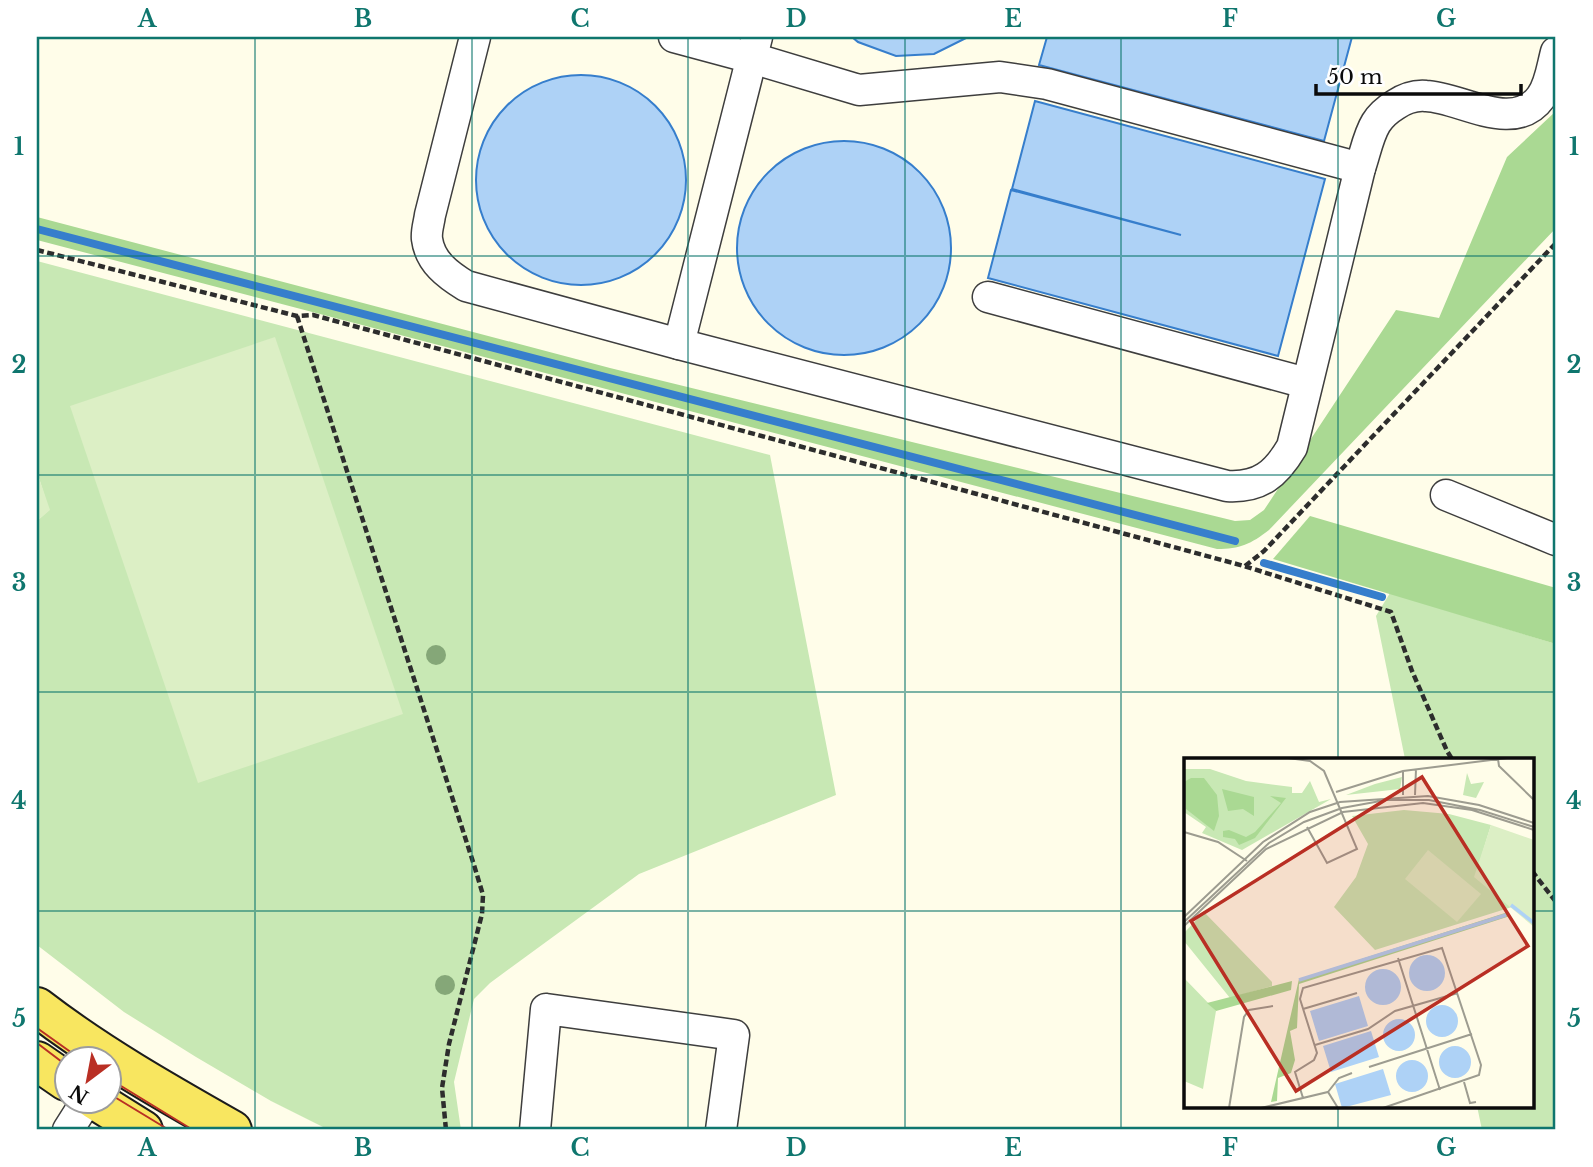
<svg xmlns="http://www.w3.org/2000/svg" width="1593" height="1167" viewBox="0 0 1593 1167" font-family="'Libre Baskerville',serif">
  <rect width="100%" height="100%" fill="#fffde9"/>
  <g fill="#c8e8b4">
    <path d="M37,261L770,455L836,795L639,874L490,983L474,999L454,1082L461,1130H329L271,1101L196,1057L124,1012L37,945V521L49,510L37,472Z"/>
    <path d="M1390,593L1556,644V1130H1482L1477,1106H1532V759H1405L1376,616Z"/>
  </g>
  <g fill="#aad993">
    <path d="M1556,111V228L1269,530C1251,544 1240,549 1217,549L37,240V217L610,368L1235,521L1250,520L1264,510L1396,310L1439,318L1507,157Z"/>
    <path d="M1310,516L1556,588V644L1273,559Z"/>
  </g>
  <g fill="#dcefc5">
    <path d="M275,337L403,714L198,783L70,406Z"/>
    <path d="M37,472L50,510L37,521Z"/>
  </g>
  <g fill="#aed2f6" stroke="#367ecc" stroke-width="2">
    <path d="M852,37H968L934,54L896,56L858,42Z"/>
    <path d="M1047,37H1352L1324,141L1039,65Z"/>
    <circle cx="581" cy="180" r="105"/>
    <path d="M1035,101L1325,179L1278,356L988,278L1011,190L1181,235L1012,189Z"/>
    <circle cx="844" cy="248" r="107"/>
  </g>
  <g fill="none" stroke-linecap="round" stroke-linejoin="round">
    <g stroke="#367ecc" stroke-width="8">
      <path d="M37,229L1235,541"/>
      <path d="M1264,563L1382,597"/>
    </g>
    <defs>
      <g id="minor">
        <path d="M475,37L430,215C429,223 426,231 427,239C430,262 448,275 466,286L679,344L1227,486C1260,488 1276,474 1292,447L1360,168C1365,154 1368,136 1376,123C1381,115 1387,110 1395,105C1404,99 1415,95 1426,96C1460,97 1514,135 1541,97C1550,85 1552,67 1556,52"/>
        <path d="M674,37L752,58L859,90L1000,77L1047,84L1360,168"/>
        <path d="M988,297L1306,383"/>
        <path d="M679,344L757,37"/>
        <path d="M1446,495L1556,540"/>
        <path d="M68,1130L87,1100"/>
        <path d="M535,1130L546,1009L734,1035L721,1130"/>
      </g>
      <g id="major">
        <path d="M37,1007C98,1054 165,1092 232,1130"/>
        <path d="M37,1061L66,1081"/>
        <path d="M95,1100L143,1130"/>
      </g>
    </defs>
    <use href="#minor" stroke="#3e3e3e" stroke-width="33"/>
    <use href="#major" stroke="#1c1c1c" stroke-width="42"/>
    <g stroke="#2d2d2d" stroke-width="4.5" stroke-dasharray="7 3.5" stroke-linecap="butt">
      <path d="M37,250L297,316L313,315L1244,566L1391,612L1412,671L1447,751L1452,759"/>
      <path d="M297,316L474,865L483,895L482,914L449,1044L442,1088L446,1130"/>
      <path d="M1245,566L1264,551L1556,243"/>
      <path d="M1532,871L1556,902"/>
    </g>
    <use href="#minor" stroke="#fff" stroke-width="30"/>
    <use href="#major" stroke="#f8e660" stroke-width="38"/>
    <g stroke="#b92f24" stroke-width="2">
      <path d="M37,1028L79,1058"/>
      <path d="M37,1043L66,1065"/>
      <path d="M108,1078L193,1130"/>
      <path d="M108,1093L169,1130"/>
    </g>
  </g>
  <g fill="#85a778">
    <circle cx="436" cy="655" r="10"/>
    <circle cx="445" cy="985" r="10"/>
  </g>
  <path fill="none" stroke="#0f766e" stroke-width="2" stroke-opacity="0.55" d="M255,37V1130M472,37V1130M688,37V1130M905,37V1130M1121,37V1130M1338,37V759M37,256H1556M37,475H1556M37,692H1556M37,911H1185M1532,911H1556M1338,1106V1130"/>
  <g transform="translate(1184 758)">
    <rect width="350" height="350" fill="#fffde9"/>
    <path d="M0,11H26L62,23L108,29V35H118L126,23L135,44L147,41L58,92L18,75L22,69L0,54ZM283,15L287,26L300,24L292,40L279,37ZM218,19L216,31L162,37L191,26ZM220,52L265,56L307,67L291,119L328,149L191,192L150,149L172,119L184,86L168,58ZM20,154L88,224V228L46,240L0,183V175ZM0,220L32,253L19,331L0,323Z" fill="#c8e8b4"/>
    <path d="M7,20H20L33,37L35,58L30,73L2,51L0,24ZM38,31L70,39V58L59,51L44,53ZM86,38L102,40L71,80L55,87L51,81L39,79V73L45,72L62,79L71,74L97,45ZM321,155L326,158L115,226L113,270L106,273L111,302L107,315L94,320L93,343L87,344L115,221ZM108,223L107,232L32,253L23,245Z" fill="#aad993"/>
    <path d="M307,67L350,82V169L290,119ZM244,92L297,136L273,164L221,121Z" fill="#dcefc5"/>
    <path d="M225 215a18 18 0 1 1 36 0a18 18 0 1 1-36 0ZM181 229a18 18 0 1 1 36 0a18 18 0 1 1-36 0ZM175,238L184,268L135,283L126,253ZM242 263a16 16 0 1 1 32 0a16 16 0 1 1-32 0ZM199 277a16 16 0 1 1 32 0a16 16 0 1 1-32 0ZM187,273L195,299L147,314L139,288ZM255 304a16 16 0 1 1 32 0a16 16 0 1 1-32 0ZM212 318a16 16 0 1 1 32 0a16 16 0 1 1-32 0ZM199,311L207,337L158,350L151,326Z" fill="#aed2f6"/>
    <path fill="none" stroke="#aed2f6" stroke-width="3.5" d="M327,147L350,165M115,222L322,157"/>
    <path fill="none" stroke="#9d9c90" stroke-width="2" d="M104,0L126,3L140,13L173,91L143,105L123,69M314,1L315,8L350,42M152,34L219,13L323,0M219,37V13M231,37L232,11M0,74L34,84L63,103M0,159L79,84L126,54L156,44L244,38L295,47L350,65M0,164L85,85L120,64L158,50L202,42H245L296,52L350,69M0,168L82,91L159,54L239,45L288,52L350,72M214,200L256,332M119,251L173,235M131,287L184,271L211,253L274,235M185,309L288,276M280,324L286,345L292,344M144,334L155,320L168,315M119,340L111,314L130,302L133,295L116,241L119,230L258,190L297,307L295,317L199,350M45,350L60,259L65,252L89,248M77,350L144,334L154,350"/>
    <path fill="#b92f24" fill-opacity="0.15" stroke="#b92f24" stroke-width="3.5" d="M238,19L344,188L112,333L7,163Z"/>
    <rect width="350" height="350" fill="none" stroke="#0b0b0b" stroke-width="3.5"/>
  </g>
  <rect width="1593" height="1167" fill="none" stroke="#ffffff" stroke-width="77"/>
  <g transform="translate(88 1080) rotate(212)"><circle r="33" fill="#ffffff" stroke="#9d9d9d" stroke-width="2"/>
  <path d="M0-5L12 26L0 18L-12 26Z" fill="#b92f24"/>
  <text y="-10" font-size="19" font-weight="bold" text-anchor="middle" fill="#0b0b0b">N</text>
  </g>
  <path d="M1316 84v10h205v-10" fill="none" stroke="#0b0b0b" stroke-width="3.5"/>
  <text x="1327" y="84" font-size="21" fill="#0b0b0b" stroke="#ffffff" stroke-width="5" paint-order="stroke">50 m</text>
  <rect x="38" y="38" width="1516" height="1090" fill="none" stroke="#0f766e" stroke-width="2.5"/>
  <g font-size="23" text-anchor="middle" font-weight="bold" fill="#0f766e">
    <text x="147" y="27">A</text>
    <text x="363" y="27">B</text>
    <text x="580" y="27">C</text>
    <text x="796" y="27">D</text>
    <text x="1013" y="27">E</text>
    <text x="1230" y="27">F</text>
    <text x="1446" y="27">G</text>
    <text x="19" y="155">1</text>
    <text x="1574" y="155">1</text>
    <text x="19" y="373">2</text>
    <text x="1574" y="373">2</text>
    <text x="19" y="591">3</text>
    <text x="1574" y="591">3</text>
    <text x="19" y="809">4</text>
    <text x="1574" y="809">4</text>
    <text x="19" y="1027">5</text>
    <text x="1574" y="1027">5</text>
    <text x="147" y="1156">A</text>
    <text x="363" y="1156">B</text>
    <text x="580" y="1156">C</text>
    <text x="796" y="1156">D</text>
    <text x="1013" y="1156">E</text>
    <text x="1230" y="1156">F</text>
    <text x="1446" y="1156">G</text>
  </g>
</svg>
